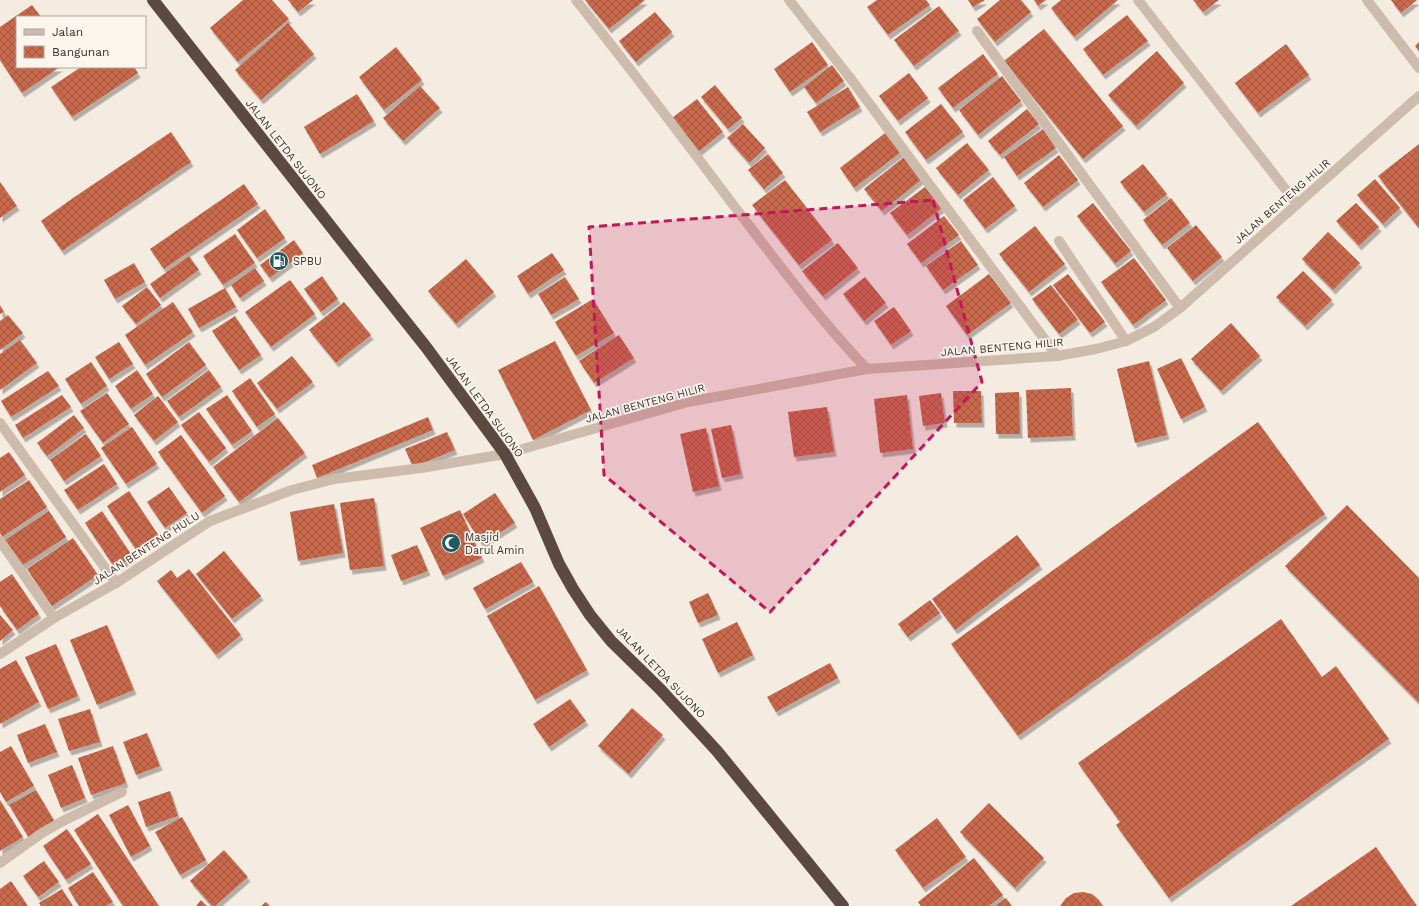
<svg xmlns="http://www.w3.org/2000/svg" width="1419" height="906" viewBox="0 0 1419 906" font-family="'Work Sans',sans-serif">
  <defs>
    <pattern id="building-cross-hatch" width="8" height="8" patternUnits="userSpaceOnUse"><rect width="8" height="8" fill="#c8694b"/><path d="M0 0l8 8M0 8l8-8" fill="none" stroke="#a4573f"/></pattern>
    <filter id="shadow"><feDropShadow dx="2.5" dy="4.5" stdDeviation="0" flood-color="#0004"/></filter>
  </defs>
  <rect width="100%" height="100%" fill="#f4ebe1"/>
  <g fill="url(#building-cross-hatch)" filter="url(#shadow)">
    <path d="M243,0H272L289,19L238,62L210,28Z"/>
    <path d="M288,0H313L298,12Z"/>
    <path d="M585,0H645L609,29Z"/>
    <path d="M877,0H926L930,5L888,35L867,7Z"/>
    <path d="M968,0H985L973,7Z"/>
    <path d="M1000,0H1021L1031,12L995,42L977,19Z"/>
    <path d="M1034,0H1046L1038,6Z"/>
    <path d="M1061,0H1118L1074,37L1051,8Z"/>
    <path d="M1193,0H1219L1203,12Z"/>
    <path d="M1391,0H1417L1401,13Z"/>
    <path d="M32,5L41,17H17V67H60L22,93L0,60V27Z"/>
    <path d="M939,6L959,31L914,66L894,40Z"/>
    <path d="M655,12L672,32L636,62L619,41Z"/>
    <path d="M1127,15L1148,41L1103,75L1083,49Z"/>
    <path d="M288,23L314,54L261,100L235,70Z"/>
    <path d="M1044,29L1123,126L1083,159L1004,61Z"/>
    <path d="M812,42L828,65L790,92L774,69Z"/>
    <path d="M1419,42V51L1415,46Z"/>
    <path d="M1286,44L1309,75L1258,113L1235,83Z"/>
    <path d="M396,47L422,80L384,110L359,77Z"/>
    <path d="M1157,51L1184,83L1136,126L1108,95Z"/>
    <path d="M983,54L998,74L953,108L938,88Z"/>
    <path d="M832,65L844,81L816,103L804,87Z"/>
    <path d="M81,67H134L138,73L72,117L51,87Z"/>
    <path d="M909,73L928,98L898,121L879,96Z"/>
    <path d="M1002,76L1021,101L978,135L959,110Z"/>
    <path d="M715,85L742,118L728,129L701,97Z"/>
    <path d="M420,86L440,108L403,141L383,118Z"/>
    <path d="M848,87L860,107L820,132L807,112Z"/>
    <path d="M357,94L374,121L320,154L304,127Z"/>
    <path d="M697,99L723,132L698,152L672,118Z"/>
    <path d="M941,104L963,132L926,160L905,132Z"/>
    <path d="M1027,109L1039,124L1000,155L988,141Z"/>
    <path d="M743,124L765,148L749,163L727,138Z"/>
    <path d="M1043,129L1056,148L1017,176L1004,157Z"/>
    <path d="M171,132L191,162L62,251L41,221L73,198Z"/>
    <path d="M885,133L901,152L854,188L840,168Z"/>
    <path d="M967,143L989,170L958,195L936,168Z"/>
    <path d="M1419,144V228L1378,176Z"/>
    <path d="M768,154L783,173L764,189L748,170Z"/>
    <path d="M1059,155L1078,180L1043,207L1024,183Z"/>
    <path d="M904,157L922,179L882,211L864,189Z"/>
    <path d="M1143,164L1167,194L1144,212L1120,182Z"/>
    <path d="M993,177L1015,206L985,229L963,200Z"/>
    <path d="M1375,179L1400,208L1383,224L1357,195Z"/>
    <path d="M785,180L832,240L799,265L752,205Z"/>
    <path d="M0,182L17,206L0,218Z"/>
    <path d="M244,184L258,204L164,269L150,249Z"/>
    <path d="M925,187L942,208L907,235L890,213Z"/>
    <path d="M1171,198L1190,223L1162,245L1143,220Z"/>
    <path d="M1093,203L1131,251L1115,264L1077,216Z"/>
    <path d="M1356,203L1379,227L1359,246L1336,221Z"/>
    <path d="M265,209L285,238L257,258L237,230Z"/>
    <path d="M944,216L959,235L921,263L907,244Z"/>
    <path d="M1196,225L1222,257L1193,281L1167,248Z"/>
    <path d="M1035,226L1065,264L1029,292L999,254Z"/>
    <path d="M1328,232L1360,263L1333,290L1302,259Z"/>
    <path d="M235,234L255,263L223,285L203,256Z"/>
    <path d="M294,240L303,253L270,278L260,265Z"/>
    <path d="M961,241L978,265L943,290L926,266Z"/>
    <path d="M838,243L858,268L823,296L802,271Z"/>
    <path d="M552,253L564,270L528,294L517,276Z"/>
    <path d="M189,256L199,270L160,298L150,284Z"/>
    <path d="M1134,258L1166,300L1133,325L1101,282Z"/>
    <path d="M466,259L494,292L456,324L428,291Z"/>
    <path d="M134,263L145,282L115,299L104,280Z"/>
    <path d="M255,268L264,281L240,298L231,285Z"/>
    <path d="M1303,271L1332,300L1305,326L1276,297Z"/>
    <path d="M989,274L1011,303L967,335L946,306Z"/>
    <path d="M1068,274L1105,322L1090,333L1053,285Z"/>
    <path d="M322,276L338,299L321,312L304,289Z"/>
    <path d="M565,277L579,299L551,315L538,294Z"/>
    <path d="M865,277L886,303L864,321L843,294Z"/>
    <path d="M290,280L315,314L271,347L245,312Z"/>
    <path d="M1051,285L1078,320L1059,334L1032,299Z"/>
    <path d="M147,287L161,305L136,324L122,306Z"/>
    <path d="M225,288L236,307L199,328L188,309Z"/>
    <path d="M593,299L614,333L576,356L555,322Z"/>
    <path d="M173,302L193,332L145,365L125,335Z"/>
    <path d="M344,302L371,335L336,363L309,330Z"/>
    <path d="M0,305L4,312L0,314Z"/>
    <path d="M894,307L911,331L891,345L874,321Z"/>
    <path d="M8,315L23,333L0,350V321Z"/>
    <path d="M235,316L261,355L239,370L212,331Z"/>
    <path d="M1231,323L1260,356L1221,391L1191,359Z"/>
    <path d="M619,335L634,358L594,383L579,361Z"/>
    <path d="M20,340L37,363L0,390V354Z"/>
    <path d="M555,341L591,410L533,440L498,370Z"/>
    <path d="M119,342L133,364L109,379L95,357Z"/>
    <path d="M189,342L206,365L162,397L146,374Z"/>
    <path d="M292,356L313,382L277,409L257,383Z"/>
    <path d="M1181,358L1205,407L1181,419L1157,369Z"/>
    <path d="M1149,361L1167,435L1135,443L1117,369Z"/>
    <path d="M91,362L107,386L81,404L65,379Z"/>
    <path d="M137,370L153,394L131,409L115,386Z"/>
    <path d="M209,370L221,387L179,417L167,401Z"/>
    <path d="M48,371L59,386L11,417L1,401Z"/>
    <path d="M250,378L275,414L257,427L232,391Z"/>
    <path d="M1071,388L1073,436L1028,438L1026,390Z"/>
    <path d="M953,391H981L982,423H954Z"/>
    <path d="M1019,392L1020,434H996L995,393Z"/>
    <path d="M107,393L129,424L103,443L80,411Z"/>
    <path d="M941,393L945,423L923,426L919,396Z"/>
    <path d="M62,395L71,407L23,438L15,425Z"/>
    <path d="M227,395L252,431L232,445L206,409Z"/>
    <path d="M907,395L913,449L880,453L874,399Z"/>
    <path d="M158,396L178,422L154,441L134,415Z"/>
    <path d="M827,407L834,452L794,457L788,412Z"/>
    <path d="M199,412L226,448L209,462L181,425Z"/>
    <path d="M74,415L84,428L47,456L37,443Z"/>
    <path d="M428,417L433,430L317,478L312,465Z"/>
    <path d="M278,418L305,453L239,502L213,467Z"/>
    <path d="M1258,422L1325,514L1018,736L951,644Z"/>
    <path d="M731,425L741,474L722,478L711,429Z"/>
    <path d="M132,427L157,464L126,484L101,448Z"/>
    <path d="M706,428L719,486L693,492L680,434Z"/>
    <path d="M447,432L455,450L413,467L405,449Z"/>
    <path d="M86,434L101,456L64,481L50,460Z"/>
    <path d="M181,435L225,496L202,513L158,452Z"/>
    <path d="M9,452L25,475L0,492V458Z"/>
    <path d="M104,464L117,484L78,510L64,490Z"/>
    <path d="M29,480L47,507L2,537L0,533V499Z"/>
    <path d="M169,487L187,513L165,528L147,502Z"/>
    <path d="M129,491L159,536L137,551L107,506Z"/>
    <path d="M495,493L515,523L482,544L463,514Z"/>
    <path d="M374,498L384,566L350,570L340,503Z"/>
    <path d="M334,504L343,553L298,561L290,512Z"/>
    <path d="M1347,505L1419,578V703L1285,566Z"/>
    <path d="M460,510L482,558L443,576L420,528Z"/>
    <path d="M49,511L66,537L23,565L5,540Z"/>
    <path d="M102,511L133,557L115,568L85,523Z"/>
    <path d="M1017,535L1040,565L955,630L932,599Z"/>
    <path d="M73,538L98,575L52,606L27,569Z"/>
    <path d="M417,545L428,571L401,581L391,555Z"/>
    <path d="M224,551L261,596L232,619L196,574Z"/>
    <path d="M521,562L533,582L485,609L473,588Z"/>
    <path d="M189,569L241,635L216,655L157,581L171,570L177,578Z"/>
    <path d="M12,574L39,614L17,630L0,606V582Z"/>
    <path d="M539,586L587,670L535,700L487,616Z"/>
    <path d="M708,593L718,615L698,623L689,602Z"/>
    <path d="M930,600L940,613L908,637L898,624Z"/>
    <path d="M0,615L13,630L0,641Z"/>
    <path d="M1281,619L1322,677L1336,666L1389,739L1169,898L1116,825L1120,822L1078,763Z"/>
    <path d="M737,622L753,655L718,673L702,639Z"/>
    <path d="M107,625L134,690L97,705L70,640Z"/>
    <path d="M56,644L78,696L48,709L25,657Z"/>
    <path d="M16,660L39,702L0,724V669Z"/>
    <path d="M830,663L838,678L776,712L767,697Z"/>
    <path d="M570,699L586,721L549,747L533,724Z"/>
    <path d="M632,708L663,735L629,774L598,746Z"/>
    <path d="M90,709L100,742L69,751L58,719Z"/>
    <path d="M45,724L57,752L28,763L17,735Z"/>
    <path d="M147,733L160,766L136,775L123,742Z"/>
    <path d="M11,746L34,786L6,802L0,792V752Z"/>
    <path d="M113,746L126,783L91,795L78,758Z"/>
    <path d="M72,765L85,798L61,808L48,775Z"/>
    <path d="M36,790L55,822L29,838L9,805Z"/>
    <path d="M170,791L178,816L146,827L138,802Z"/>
    <path d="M0,800L23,837L0,851Z"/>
    <path d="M989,803L1044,858L1015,888L960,832Z"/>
    <path d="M128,805L150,846L131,857L109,815Z"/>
    <path d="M98,814L159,906H123L74,830Z"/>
    <path d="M182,817L206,860L180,875L155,832Z"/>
    <path d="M937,818L966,857L923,888L895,850Z"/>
    <path d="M67,829L91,864L66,880L43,846Z"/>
    <path d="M1376,847L1417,906H1291Z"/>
    <path d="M224,850L248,877L215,906H212L190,881Z"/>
    <path d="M974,858L1003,895L989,906H921L918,902Z"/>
    <path d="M44,861L59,882L38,897L23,876Z"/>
    <path d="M93,872L113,902L106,906H79L68,888Z"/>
    <path d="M11,881L28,906H0V889Z"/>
    <path d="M62,889L73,906H41L39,903Z"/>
    <path d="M1083,892L1092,894L1099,900L1103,906H1060L1066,898L1074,893Z"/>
    <path d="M1006,898L1012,906H995Z"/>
    <path d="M201,900L207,906H196Z"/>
    <path d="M266,902L270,906H261Z"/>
  </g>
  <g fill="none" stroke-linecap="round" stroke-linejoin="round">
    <g stroke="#cdbbac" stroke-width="10">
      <path d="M576,0C629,67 680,134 731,202C775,259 817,317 867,369"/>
      <path d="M789,0L851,79L1057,356"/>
      <path d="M1138,0L1297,204"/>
      <path d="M1367,0L1419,68"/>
      <path d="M977,31L1180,308"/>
      <path d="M1059,241L1126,341"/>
      <path d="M0,423L116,583"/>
      <path d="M0,541L54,618"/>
      <path d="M0,654L54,618L116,583L210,521L292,490L334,479L421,468L505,454L688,402L867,369L1057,356L1096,349L1126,341L1154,327L1180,308L1419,96"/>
      <path d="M0,863L42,833L61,822L122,792"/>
    </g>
    <path stroke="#5c4a42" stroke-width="12" d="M153,0L372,279L426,347L505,454L535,508L559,564L573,589L590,615L611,641L660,689L717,751L843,906"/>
  </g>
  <path fill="#c2185b" fill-opacity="0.2" stroke="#c2185b" stroke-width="3" stroke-dasharray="8 5" stroke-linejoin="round" d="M933,200L982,382L770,612L604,475L589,227Z"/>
  <defs>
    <symbol id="fuel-disc" viewBox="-11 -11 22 22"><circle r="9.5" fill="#1f5a5e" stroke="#fbf5ee"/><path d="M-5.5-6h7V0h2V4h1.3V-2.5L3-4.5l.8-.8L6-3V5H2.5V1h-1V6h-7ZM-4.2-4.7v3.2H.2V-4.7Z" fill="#fff"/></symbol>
    <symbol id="mosque-disc" viewBox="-11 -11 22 22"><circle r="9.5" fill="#1f5a5e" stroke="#fbf5ee"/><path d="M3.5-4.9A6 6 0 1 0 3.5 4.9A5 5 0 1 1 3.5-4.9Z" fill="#fff"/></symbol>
  </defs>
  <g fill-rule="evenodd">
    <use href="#fuel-disc" x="268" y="250" width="22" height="22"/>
    <use href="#mosque-disc" x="440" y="532" width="22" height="22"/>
  </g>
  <g text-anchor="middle" stroke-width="3.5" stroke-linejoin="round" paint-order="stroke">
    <g font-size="11" fill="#3b302b" stroke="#fbf5ee">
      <text transform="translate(286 149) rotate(52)" y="4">JALAN LETDA SUJONO</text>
      <text transform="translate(1282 201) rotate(-41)" y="4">JALAN BENTENG HILIR</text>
      <text transform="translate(1002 347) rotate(-5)" y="4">JALAN BENTENG HILIR</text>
      <text transform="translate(645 403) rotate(-15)" y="4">JALAN BENTENG HILIR</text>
      <text transform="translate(485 406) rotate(54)" y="4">JALAN LETDA SUJONO</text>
      <text transform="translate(146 548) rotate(-33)" y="4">JALAN BENTENG HULU</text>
      <text transform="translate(661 672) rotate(46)" y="4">JALAN LETDA SUJONO</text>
    </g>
    <g font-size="11" fill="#3b302b" stroke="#fbf5ee" text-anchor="start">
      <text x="293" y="265">SPBU</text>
      <text x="465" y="541">Masjid<tspan x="465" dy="13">Darul Amin</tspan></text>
    </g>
  </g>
  <rect x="16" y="16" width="130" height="52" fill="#fbf5ee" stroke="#aea6a0"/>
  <rect x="24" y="29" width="20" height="6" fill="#cdbbac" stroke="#aea6a0"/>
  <text x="52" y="36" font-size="12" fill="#3b302b">Jalan</text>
  <rect x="24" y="46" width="20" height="12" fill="url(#building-cross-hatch)" stroke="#aea6a0"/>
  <text x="52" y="56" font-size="12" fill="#3b302b">Bangunan</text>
</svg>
